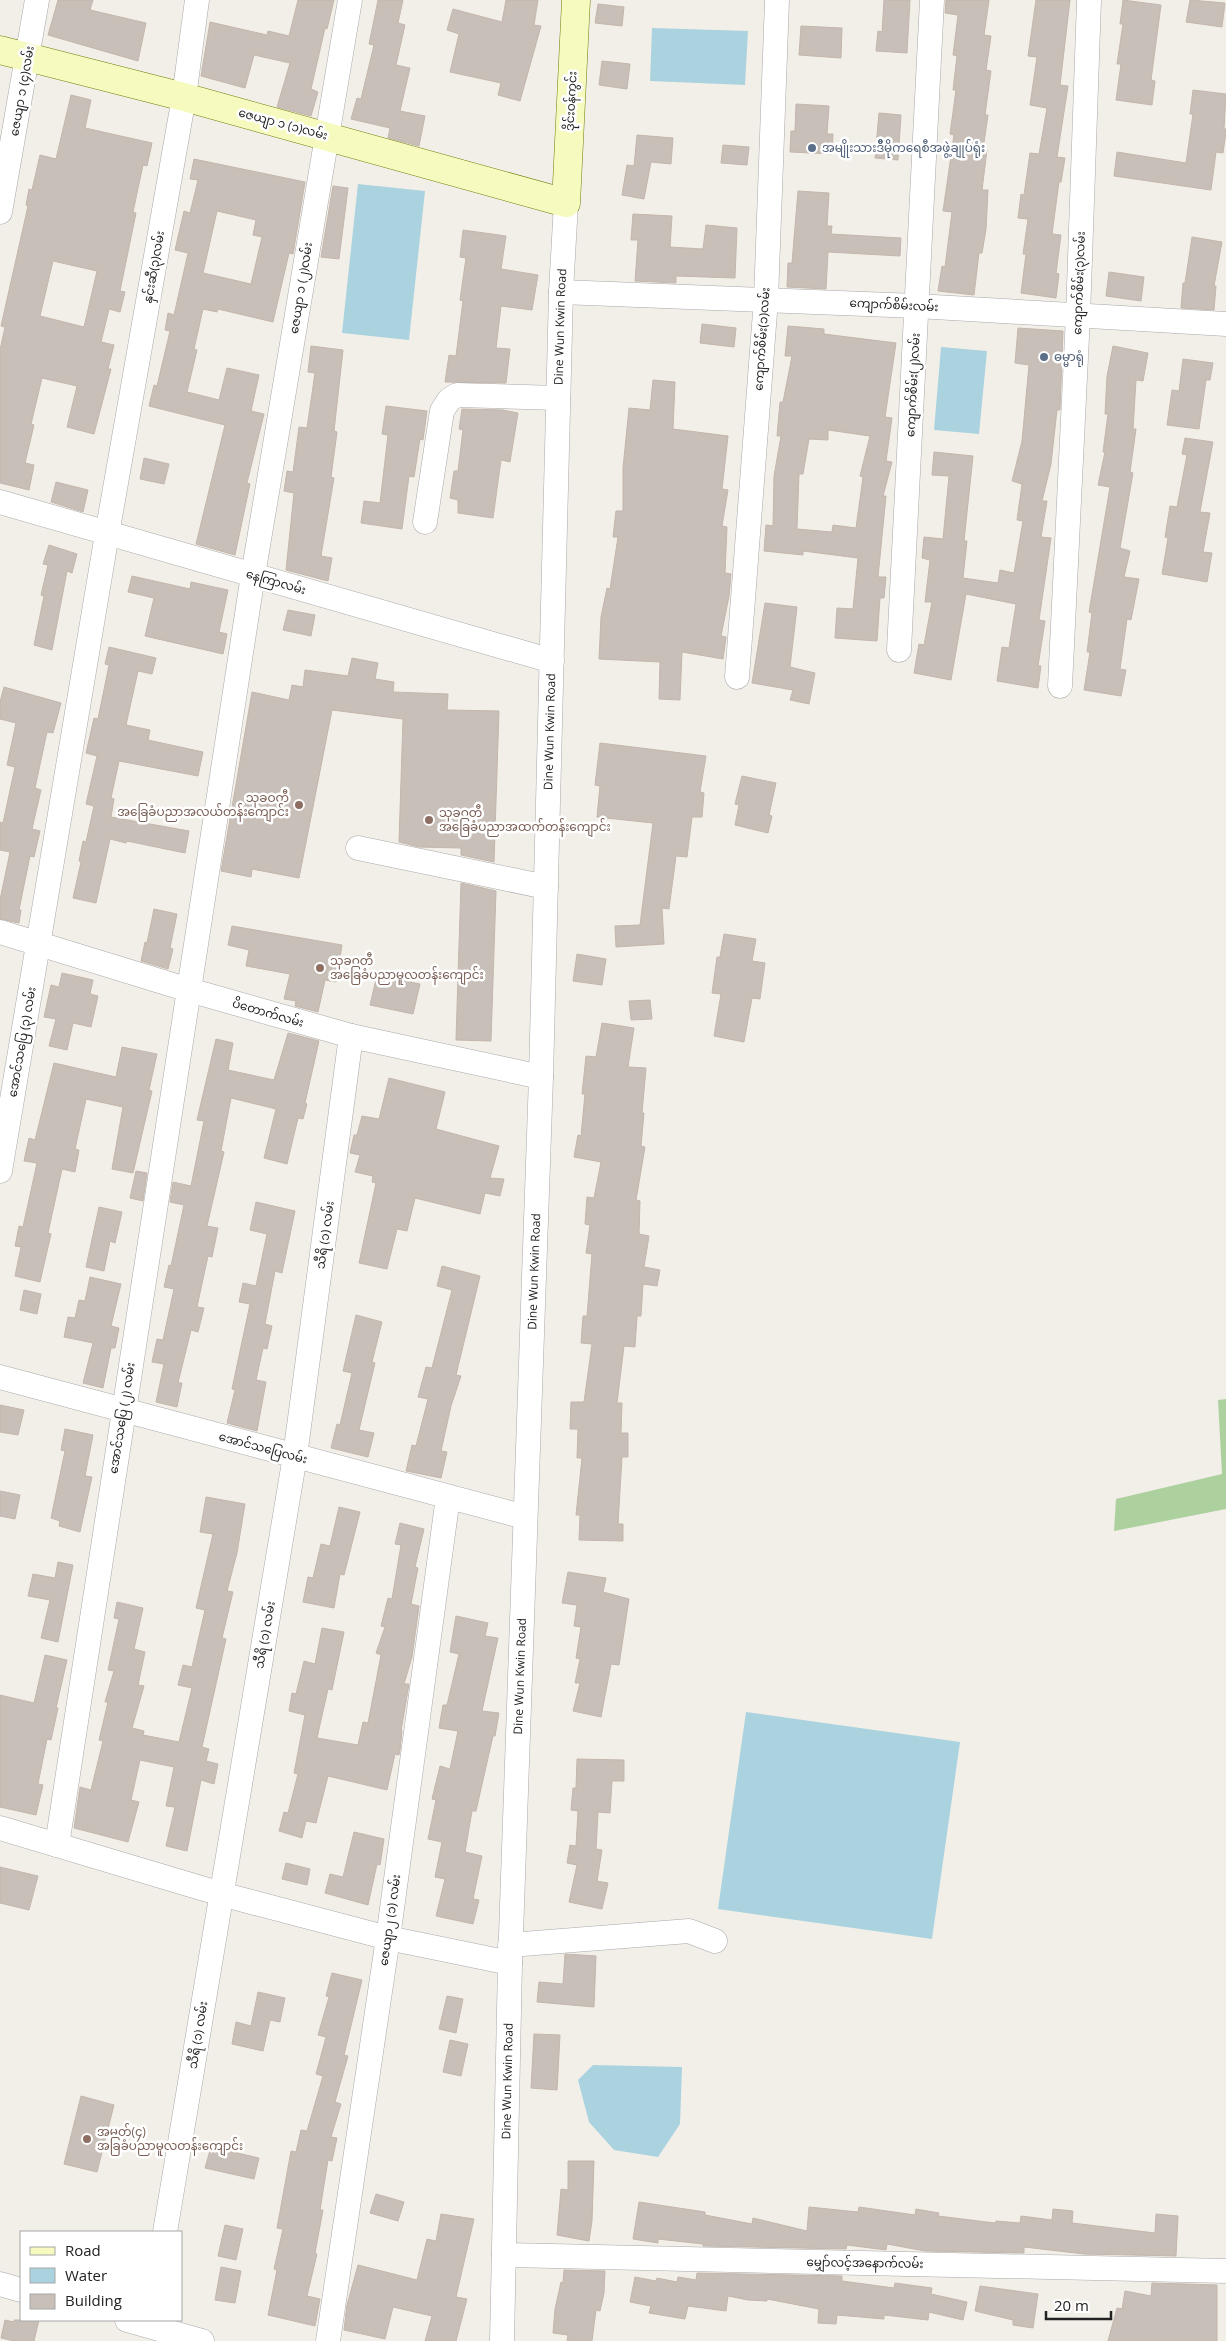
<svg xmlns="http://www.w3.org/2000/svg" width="1226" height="2341" viewBox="0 0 1226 2341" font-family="'Open Sans','Noto Sans Myanmar',sans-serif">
  <rect width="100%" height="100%" fill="#f2efe9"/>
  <path fill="#add19e" d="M1226,1399V1509L1114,1531L1116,1499L1222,1474L1218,1400Z"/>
  <g fill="#aad3df">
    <path d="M652,28L748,31L745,85L650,81Z"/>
    <path d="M358,184L425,191L409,340L342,333Z"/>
    <path d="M941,347L987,351L979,434L934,430Z"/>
    <path d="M746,1712L960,1742L932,1939L718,1909Z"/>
    <path d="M593,2065L682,2067L680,2124L658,2157L614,2150L589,2122L578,2080Z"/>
  </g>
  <g fill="#c7bfb8" stroke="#c4b6ab" fill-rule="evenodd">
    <path d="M58,0H93L90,10L146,23L138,61L48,35Z"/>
    <path d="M298,0H334L327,29L325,28L311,89L318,92L311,116L277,107L290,63L254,55L245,88L201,76L210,22L267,35L268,31L289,36Z"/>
    <path d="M378,0H403L398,23L405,25L396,65L410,68L400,111L425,116L419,146L388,138L390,128L351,119L357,98L361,99L374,45L369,44Z"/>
    <path d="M506,0H538L534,25L541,26L520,101L498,95L501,83L450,72L459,34L447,30L453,9L502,22Z"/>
    <path d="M884,0H910L907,53L876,51L878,31L882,32Z"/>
    <path d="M946,0H989L984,35L991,36L986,70L991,71L985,115H988L983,149L987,150L982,190H988L986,229L982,253H979L974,295L938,291L942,266L945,267L952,212L943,211L954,135L950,134L956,90H953L957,56L953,55L958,15L945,13Z"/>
    <path d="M1036,0H1070L1060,85L1068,86L1057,157L1065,158L1061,182H1059L1052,234L1061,235L1056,273L1059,274L1056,298L1021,293L1026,254H1023L1028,219L1018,218L1021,194L1024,195L1030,153L1039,154L1047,108L1030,105L1037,57L1028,56Z"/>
    <path d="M1123,0L1161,5L1151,80L1155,81L1152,105L1116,100L1121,64H1117L1123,24H1120Z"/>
    <path d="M1190,0L1225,3L1222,27L1186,22Z"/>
    <path d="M598,4L624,7L622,26L595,23Z"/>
    <path d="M801,26L842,28L841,58L799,55Z"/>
    <path d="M602,61L630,64L627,89L599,85Z"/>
    <path d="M1193,90L1226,94L1224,129H1226V132L1223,153L1216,152L1211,190L1114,176L1117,152L1186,163L1193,114H1190Z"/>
    <path d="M71,95L91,100L85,128L152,143L147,166L143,165L133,212L136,213L120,291L125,292L120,312L109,309L101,342L114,345L108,369H111L94,434L67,427L77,386L42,378L31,424L34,425L25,463L34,465L29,490L0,483V350L5,327L1,326L28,206L26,205L29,189L32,190L40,155L56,159ZM53,261L97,271L84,327L40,316Z"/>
    <path d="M796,104L829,106L827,134H833L832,154L790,152L791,131H795Z"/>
    <path d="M879,113L901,115L898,160L875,158Z"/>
    <path d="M637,135L673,138L671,164L651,162L644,199L622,195L627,165L634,166Z"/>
    <path d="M723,145L749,147L747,165L721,163Z"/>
    <path d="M194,159L305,182L293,254L289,253L273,322L218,309L217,312L203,309L194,349L197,350L187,392L219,400L227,368L259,375L251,411L264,414L247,483L250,484L235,555L196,544L225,425L149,406L154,385L157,386L170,331L165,330L168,313L174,315L188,253L175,250L184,211L190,213L198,180L190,179ZM217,211L256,220L253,235L262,237L251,284L203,273Z"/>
    <path d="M333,186L348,188L339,259L321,257Z"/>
    <path d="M798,191L829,193L827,226H832L831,234L901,238L900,256L828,252L826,289L787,287L788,263H792Z"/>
    <path d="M633,214L672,216L670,247L703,249L706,225L737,228L735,278L676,276V283L635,281L638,240H631Z"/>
    <path d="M463,230L506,236L501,269L538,275L532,310L501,306L496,348L510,349L506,383L445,382L449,355L456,356L463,301L460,300L466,258L460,257Z"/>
    <path d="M1192,237L1222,242L1214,286H1216L1214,310L1181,308L1183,283H1185Z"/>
    <path d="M1109,272L1144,277L1141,301L1106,296Z"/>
    <path d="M702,324L736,328L734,347L700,343Z"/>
    <path d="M788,326L824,329V334L896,343L885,417L892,418L886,461L892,462L883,496H886L878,577H886L884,598H880L877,641L835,638L837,608L853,609L858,558L803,551V555L764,551L766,525L773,526L774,476L781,436H777L780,402H783L792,356H785ZM828,430L870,436L860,476L863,477L856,528L833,525L832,532L797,529L799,474H803L809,439L828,440Z"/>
    <path d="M1018,328L1063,331L1060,410H1057L1051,464L1042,501H1047L1041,537L1051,538L1039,620L1045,621L1038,666H1041L1038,688L997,681L1002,647L1009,648L1016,604L966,594L951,680L914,673L919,644L924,645L932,602H925L930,560L922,558L924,537L943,539L949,476L932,475L934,452L973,456L964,541H967L963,578L998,583L1000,570L1014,573L1023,521L1017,520L1022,484L1012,481L1022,441L1029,365L1015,363Z"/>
    <path d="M311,346L343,350L334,431L337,432L331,477L334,478L321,556L332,558L328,581L286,570L294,493L284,491L287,471L293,472L299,427L307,428L315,373L308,372Z"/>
    <path d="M1113,346L1148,353L1143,381L1136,380L1133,429H1136L1130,472L1133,473L1120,548L1130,551L1124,577L1139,579L1131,620L1127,619L1120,669L1126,670L1121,696L1084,690L1090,652H1087L1092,613L1089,612L1110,487L1098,485L1105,452H1103L1108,414H1105L1107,376Z"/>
    <path d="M1183,359L1213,363L1210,380H1206L1199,429L1167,425L1172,390L1179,391Z"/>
    <path d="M653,380L675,382L673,429L728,436L722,489L728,490L722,526L727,527L725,573L731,574L729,596L721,636L726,637L723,659L682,652L680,700L659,699L660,662L599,659L601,617L607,588L610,589L618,537H613L616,511H623V468L629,408L650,410Z"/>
    <path d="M386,406L427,411L423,440L420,439L414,477L409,476L402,529L361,523L364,501L380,503L388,435L382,434Z"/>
    <path d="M462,409L503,410L518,413L510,462L501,460L493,518L458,513V500L450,498L454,471H458L463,430L459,429Z"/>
    <path d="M1185,438L1213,442L1200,512L1210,513L1203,552L1212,553L1207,582L1162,574L1168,538L1165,537L1170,506L1177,507L1187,455L1182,454Z"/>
    <path d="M144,458L169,464L164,484L140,479Z"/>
    <path d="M56,482L88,490L83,512L51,502Z"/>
    <path d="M49,545L77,554L72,573L67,571L52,650L34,645L44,596L41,595L48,565L43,564Z"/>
    <path d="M132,576L190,589L191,582L228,590L219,632L227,634L223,654L145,636L154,598L128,592Z"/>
    <path d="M765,603L797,607L790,667L815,673L809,704L790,700L793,690L752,683Z"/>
    <path d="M288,610L315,615L311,636L283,630Z"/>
    <path d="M109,647L156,658L152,674L138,671L126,725L150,730L148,740L203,752L198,776L119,761L111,798L114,799L111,817L189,831L185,853L127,841L126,843L110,839L96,903L73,898L81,862L79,861L83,841L86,842L94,806L86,804L97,756L86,753L94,718L98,719L109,665L105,664Z"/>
    <path d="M352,658L378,663L375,679L394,682L393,692L448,694L447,710L499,711L494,862L461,855V848L419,847L399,842L403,719L332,710L299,878L252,869L251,877L221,871L252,692L289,700L292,685L303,687L305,670L348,676Z"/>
    <path d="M4,687L61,703L53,733L47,732L35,788L41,790L32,829L40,831L34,857L30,856L19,910H21L19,923L0,919V900L10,852L0,850V822L3,823L15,767L7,765L16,723L0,719V702Z"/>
    <path d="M600,743L706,756L700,792L704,793L702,817H692L687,857L676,856L669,909L662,908L664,944L616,947L615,926L640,925L653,823L597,817L600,786L595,785Z"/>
    <path d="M742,776L776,783L769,815L772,816L768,833L735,825L739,805L735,804Z"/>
    <path d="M461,883L496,891L491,1041L456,1040Z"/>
    <path d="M154,909L177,914L170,948L173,949L168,969L141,961L145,942L147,943Z"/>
    <path d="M232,926L342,945L336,982L325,980L318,1012L295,1006L296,1001L284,999L290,974L246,966L249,950L228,945Z"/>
    <path d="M724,934L756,939L752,961L765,963L760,999L752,998L744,1042L714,1036L721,994L712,993L717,957H720Z"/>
    <path d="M577,954L606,959L602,985L573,981Z"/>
    <path d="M62,973L93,980L90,994L98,996L91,1027L73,1023L67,1050L49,1046L56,1019L44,1017L51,985L59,987Z"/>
    <path d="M377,975L420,984L413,1014L370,1005Z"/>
    <path d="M650,1000L652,1019L631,1020L629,1001Z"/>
    <path d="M602,1023L634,1028L628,1067L646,1068L642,1113H644L641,1146L645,1147L636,1200L640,1201L639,1234L649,1236L644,1267L660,1270L657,1286L643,1284L641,1316H637L635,1347L624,1346L617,1403H622L621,1433H628V1457H622L618,1524H623V1541L579,1540L580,1515H576L582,1458H577L578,1429H570L571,1402H584L592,1344L581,1343L583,1316H587L592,1254L586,1253L590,1225L585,1224L587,1197L594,1198L601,1162L574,1157L578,1135L581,1136L585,1094H582L586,1056L596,1057Z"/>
    <path d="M288,1033L319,1041L305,1103L307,1104L303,1119L298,1118L287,1164L264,1158L276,1109L231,1098L221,1151L224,1152L207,1226L218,1228L212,1257L208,1256L197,1307L204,1308L198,1332L191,1330L178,1383H182L177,1407L156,1402L164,1364L152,1362L157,1339L163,1340L174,1289L164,1287L169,1265L171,1266L184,1205L170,1202L173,1182L191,1186L204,1121L197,1120L216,1039L233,1043L228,1070L274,1080Z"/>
    <path d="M122,1047L157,1054L149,1090L152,1091L133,1173L112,1169L123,1107L86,1099L75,1149L79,1150L75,1172L62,1169L48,1233L51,1234L40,1282L15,1276L21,1247L15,1246L19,1226L23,1227L37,1163L24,1161L29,1138L35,1140L54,1063L116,1077Z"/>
    <path d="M389,1078L445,1092L436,1129L499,1146L490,1178L504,1179L500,1196L485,1193L480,1214L415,1198L407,1231L397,1229L387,1269L359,1263L376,1183L372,1182L373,1176L355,1172L360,1155L350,1153L354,1135H357L362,1116L379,1119Z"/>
    <path d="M136,1171L147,1173L143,1201L130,1198Z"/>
    <path d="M256,1202L295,1211L282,1273L275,1271L265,1324L272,1326L267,1349L263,1348L256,1380L266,1382L257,1431L227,1423L235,1390L232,1389L250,1304L239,1302L243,1283L256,1286L267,1234L250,1230Z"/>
    <path d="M99,1207L122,1212L115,1243L110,1241L104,1271L86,1267Z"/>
    <path d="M442,1266L480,1276L456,1375L461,1376L451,1406L441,1451L447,1452L441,1478L406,1471L412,1445L416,1446L428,1399L418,1397L426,1367L432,1368L452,1290L437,1286Z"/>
    <path d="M90,1277L121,1284L111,1326L119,1328L115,1348H111L103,1388L83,1383L93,1343L64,1337L68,1317L75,1318L79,1300L85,1301Z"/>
    <path d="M24,1290L41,1294L37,1314L20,1310Z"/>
    <path d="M356,1315L382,1322L372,1362L375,1363L359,1430L374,1433L368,1457L331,1448L337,1424L340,1425L352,1373L343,1371Z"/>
    <path d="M0,1405L24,1410L18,1435L0,1432Z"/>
    <path d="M65,1429L93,1435L85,1476L92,1477L80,1532L59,1526L60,1521L51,1518L65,1451L61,1450Z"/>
    <path d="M0,1491L20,1495L15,1519L0,1516Z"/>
    <path d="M206,1497L245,1504L237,1553L227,1591L233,1592L222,1638L226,1639L202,1747L209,1749L206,1761L218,1764L214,1784L201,1780L187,1851L166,1846L175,1807L166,1806L174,1767L140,1760L131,1800L139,1802L128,1842L74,1828L80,1787L91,1790L103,1741L99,1740L108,1702H105L114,1671L108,1670L119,1619L114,1618L117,1602L143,1608L134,1649L145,1652L138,1685L144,1686L132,1728L144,1731L143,1735L179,1742L192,1688L178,1685L183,1665L192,1667L205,1610L196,1608L213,1534L200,1532Z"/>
    <path d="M339,1507L360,1512L344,1575L340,1574L334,1608L303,1602L308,1577L313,1578L321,1544L330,1546Z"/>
    <path d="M400,1523L424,1529L415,1567L418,1568L411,1604L419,1606L412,1657L404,1684H409L401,1731H402L400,1750L399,1755L395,1754L387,1790L328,1776L316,1823L306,1821L302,1838L279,1831L284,1812L288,1813L298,1774L294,1773L305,1715L289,1711L292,1693L296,1694L304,1661L315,1664L322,1628L344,1632L332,1690L328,1689L317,1738L358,1745L363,1722L368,1723L381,1655L376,1653L385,1627L381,1626L388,1598L392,1599L401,1545L395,1544Z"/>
    <path d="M58,1562L73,1565L58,1642L41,1638L50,1600L28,1596L33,1574L55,1578Z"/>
    <path d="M568,1572L606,1578L603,1592L629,1599L619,1665L611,1664L601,1717L573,1711L580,1683H575L580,1659L576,1658L581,1627L574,1626L577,1605L562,1603Z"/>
    <path d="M456,1616L488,1623L485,1636L498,1638L482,1711L499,1713L495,1736H493L476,1811H472L465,1852L482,1856L473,1899L479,1900L473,1924L436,1916L445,1879L435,1877L442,1842L428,1839L436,1800L432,1799L440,1766L450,1769L458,1731L439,1728L443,1705H447L459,1654L450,1652Z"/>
    <path d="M45,1655L67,1660L56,1708H58L51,1740L47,1739L38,1784L43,1785L36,1815L0,1807V1695L34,1703Z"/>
    <path d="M577,1759L624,1760V1781H612L610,1813L598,1812L596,1849L602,1850L597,1881L608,1883L602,1909L569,1902L577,1865L567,1863L570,1845L576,1846L578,1811L571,1810L573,1788H576Z"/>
    <path d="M354,1832L384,1839L380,1865L377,1864L368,1905L325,1893L330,1874L343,1877Z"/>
    <path d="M286,1863L310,1869L307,1885L282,1879Z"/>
    <path d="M0,1867L38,1876L29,1910L0,1903Z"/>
    <path d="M565,1954L596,1956L594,2007L537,2002L539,1982L563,1984Z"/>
    <path d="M332,1973L362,1980L344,2055L348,2056L335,2102L341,2104L331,2137L337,2138L332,2161L328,2160L320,2210H323L315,2253L317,2254L307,2296L320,2299L315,2326L268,2315L277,2270L274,2269L283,2229L277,2228L291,2151L296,2152L301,2130L307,2131L323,2076L316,2074L326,2037L318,2035L329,1997L326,1996Z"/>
    <path d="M258,1992L285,1998L280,2022L270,2020L263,2051L232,2044L236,2022L251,2026Z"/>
    <path d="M447,1996L463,1999L456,2033L439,2029Z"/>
    <path d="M534,2034L560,2035L557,2090L531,2088Z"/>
    <path d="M450,2040L468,2044L461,2076L443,2072Z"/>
    <path d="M81,2096L114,2105L97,2172L64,2164Z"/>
    <path d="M211,2147L259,2158L254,2179L205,2168Z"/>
    <path d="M568,2161H594L592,2221L589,2241L557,2235L561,2189L568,2190Z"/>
    <path d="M376,2194L404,2202L398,2221L370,2213Z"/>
    <path d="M639,2202L705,2212V2215L752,2224L753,2218L807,2231L809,2207L858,2212L859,2207L915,2215L916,2209L939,2213L938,2216L995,2223L996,2221L1020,2223L1021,2216L1052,2220L1053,2209L1073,2211L1072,2223L1155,2233L1156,2214L1178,2216L1176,2256L1084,2254L1024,2247V2253L925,2251L887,2244L886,2250L847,2245L846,2249L703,2246V2244L658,2239V2243L633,2239Z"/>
    <path d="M441,2214L474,2219L456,2297L467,2299L456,2341H425L432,2316L393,2307L385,2339L344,2330L347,2305L358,2265L417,2280L427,2239L436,2241Z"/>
    <path d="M225,2225L243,2229L236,2260L218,2256Z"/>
    <path d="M221,2267L241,2271L235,2303L215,2300Z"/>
    <path d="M564,2270L605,2271L604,2293L600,2311L596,2310L592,2341H567L568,2335L553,2333L555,2309L561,2282L563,2283Z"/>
    <path d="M697,2273L842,2276V2281L894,2288L895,2283L932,2288L931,2294L967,2302L963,2320L929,2312L928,2320L884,2315V2319L837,2315L836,2324L818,2323L819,2309L767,2299V2301L748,2300L728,2296L726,2311L688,2306L685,2319L649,2313L651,2306L630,2302L635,2277L656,2281L657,2278L677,2282L678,2277L696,2280Z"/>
    <path d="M1152,2283L1217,2285V2341H1108L1117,2308L1122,2309L1125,2291L1151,2296Z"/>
    <path d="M980,2286L1038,2294L1033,2328L1013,2325V2320L975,2311Z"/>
    <path d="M5,2320L14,2322V2320H39L34,2341H14L1,2338Z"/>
  </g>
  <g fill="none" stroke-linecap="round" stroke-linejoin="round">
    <defs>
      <g id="street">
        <path d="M0,212L37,0"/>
        <path d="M561,292L917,306L1226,324"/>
        <path d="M0,502L552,661"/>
        <path d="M425,522L442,411L449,400L457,395L558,398"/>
        <path d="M899,650L932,0"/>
        <path d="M737,677L766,299L777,0"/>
        <path d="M1060,686L1078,316L1089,0"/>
        <path d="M358,848L546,887"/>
        <path d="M0,932L189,990L351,1036L541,1077"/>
        <path d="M0,1171L107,534L184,97L197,0"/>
        <path d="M0,1377L525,1517"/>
        <path d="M0,1828L221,1894L388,1938L510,1963"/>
        <path d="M57,1845L253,575L350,0"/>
        <path d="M510,1945L689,1931L715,1941"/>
        <path d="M165,2232L295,1456L351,1036"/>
        <path d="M504,2255L1226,2271"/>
        <path d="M0,2284L21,2290"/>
        <path d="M127,2320L202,2341"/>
        <path d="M328,2341L388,1938L448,1497"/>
        <path id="s1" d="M502,2341L510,1963L541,1077L561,292L566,203"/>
      </g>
      <path id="secondary" d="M0,50L184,97L566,203L576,0"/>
    </defs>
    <use href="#street" stroke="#a9a9a9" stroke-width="25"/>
    <use href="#secondary" stroke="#707d05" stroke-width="29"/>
    <use href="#street" stroke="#fff" stroke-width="24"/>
    <use href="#secondary" stroke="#f7fabf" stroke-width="28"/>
  </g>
  <g fill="#5c6f8a" stroke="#fff" stroke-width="2">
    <circle cx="812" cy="148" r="5"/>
    <circle cx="1044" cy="357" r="5"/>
  </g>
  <g fill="#8d6e63" stroke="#fff" stroke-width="2">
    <circle cx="299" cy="805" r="5"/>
    <circle cx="429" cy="820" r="5"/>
    <circle cx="320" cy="968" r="5"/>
    <circle cx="87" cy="2139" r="5"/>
  </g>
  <g text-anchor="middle" stroke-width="5" stroke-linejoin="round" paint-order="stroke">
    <g font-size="12" fill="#222" stroke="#fff">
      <text transform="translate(22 91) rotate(-80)" y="4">ဇေယျာ ၁ (၄)လမ်း</text>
      <text transform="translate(571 101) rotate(-87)" y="4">ဒိုင်းဝန်ကွင်း</text>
      <text transform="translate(283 124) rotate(15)" y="4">ဇေယျာ ၁ (၁)လမ်း</text>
      <text transform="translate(154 267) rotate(-80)" y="4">နှင်းဆီ(၃)လမ်း</text>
      <text transform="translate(1079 283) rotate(-88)" y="4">ကျောက်စိမ်း(၃)လမ်း</text>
      <text transform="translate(301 288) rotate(-81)" y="4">ဇေယျာ ၁ (၂)လမ်း</text>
      <text transform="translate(894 305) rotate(3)" y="4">ကျောက်စိမ်းလမ်း</text>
      <text dy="4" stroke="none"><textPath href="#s1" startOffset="2015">Dine Wun Kwin Road</textPath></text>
      <text transform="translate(762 339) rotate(-86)" y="4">ကျောက်စိမ်း(၁)လမ်း</text>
      <text transform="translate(913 385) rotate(-87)" y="4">ကျောက်စိမ်း(၂)လမ်း</text>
      <text transform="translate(276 582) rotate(16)" y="4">နေကြာလမ်း</text>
      <text dy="4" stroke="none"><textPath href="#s1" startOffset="1610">Dine Wun Kwin Road</textPath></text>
      <text transform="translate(268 1013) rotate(16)" y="4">ပိတောက်လမ်း</text>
      <text transform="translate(22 1042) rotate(-80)" y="4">အောင်သပြေ (၃) လမ်း</text>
      <text transform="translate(325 1235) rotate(-82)" y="4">သီရိ (၁) လမ်း</text>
      <text dy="4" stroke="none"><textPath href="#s1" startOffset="1070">Dine Wun Kwin Road</textPath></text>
      <text transform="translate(122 1418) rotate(-81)" y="4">အောင်သပြေ (၂) လမ်း</text>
      <text transform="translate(263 1448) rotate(15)" y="4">အောင်သပြေလမ်း</text>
      <text transform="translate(265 1635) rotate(-80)" y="4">သီရိ (၁) လမ်း</text>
      <text dy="4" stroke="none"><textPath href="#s1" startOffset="665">Dine Wun Kwin Road</textPath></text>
      <text transform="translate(390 1920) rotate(-82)" y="4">ဇေယျာ၂ (၁) လမ်း</text>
      <text transform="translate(198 2035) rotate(-81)" y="4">သီရိ (၁) လမ်း</text>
      <text dy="4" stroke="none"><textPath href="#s1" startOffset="260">Dine Wun Kwin Road</textPath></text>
      <text transform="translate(865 2263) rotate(1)" y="4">မျှော်လင့်အနောက်လမ်း</text>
    </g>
    <g font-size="12" fill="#4e5e75" stroke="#fff" text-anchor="start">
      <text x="822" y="152">အမျိုးသားဒိီမိုကရေစီအဖွဲ့ချုပ်ရုံး</text>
      <text x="1054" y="361">ဓမ္မာရုံ</text>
    </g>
    <g font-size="12" fill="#785e54" stroke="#fff" text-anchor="start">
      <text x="289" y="802" text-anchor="end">သုခဝတီ<tspan x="289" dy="14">အခြေခံပညာအလယ်တန်းကျောင်း</tspan></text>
      <text x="439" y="817">သုခဝတီ<tspan x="439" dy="14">အခြေခံပညာအထက်တန်းကျောင်း</tspan></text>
      <text x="330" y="965">သုခဝတီ<tspan x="330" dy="14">အခြေခံပညာမူလတန်းကျောင်း</tspan></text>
      <text x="97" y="2136">အမှတ်(၄)<tspan x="97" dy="14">အခြခံပညာမူလတန်းကျောင်း</tspan></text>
    </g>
  </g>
  <rect x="20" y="2231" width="162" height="90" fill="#ffffff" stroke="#a7a7a7"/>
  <rect x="30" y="2247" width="25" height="8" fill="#f7fabf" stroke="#a7a7a7"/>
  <text x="65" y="2256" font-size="15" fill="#222222">Road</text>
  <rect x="30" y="2268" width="25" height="15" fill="#aad3df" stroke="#a7a7a7"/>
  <text x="65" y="2281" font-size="15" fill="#222222">Water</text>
  <rect x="30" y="2294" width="25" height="15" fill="#c7bfb8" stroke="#a7a7a7"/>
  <text x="65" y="2306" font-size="15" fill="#222222">Building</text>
  <path d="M1046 2311v8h65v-8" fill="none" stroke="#222222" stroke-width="2.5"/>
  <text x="1054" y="2311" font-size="15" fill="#222222" stroke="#ffffff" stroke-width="4" paint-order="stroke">20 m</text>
</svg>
